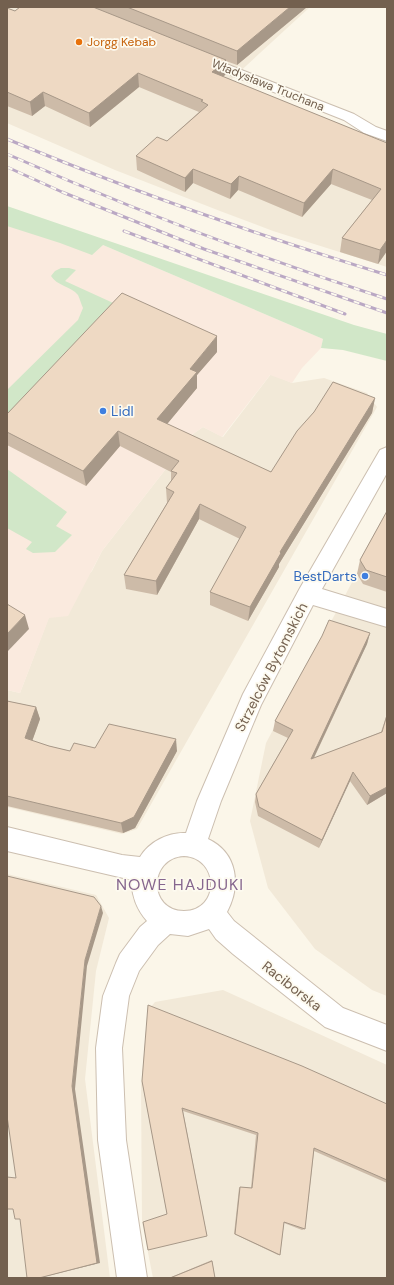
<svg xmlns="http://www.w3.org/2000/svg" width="394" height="1285" viewBox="0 0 394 1285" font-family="'DM Sans',sans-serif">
  <rect width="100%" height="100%" fill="#fbf6e9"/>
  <g fill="#f2e9d8">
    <path d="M7,7H310L221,89L387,158V267L273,231L220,211L115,170L7,123Z"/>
    <path d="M271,374L292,383L324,378L367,393L377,407L137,829L122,834L7,807V690L20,693L49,617L92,571L102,551L193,434L203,427L223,437Z"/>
    <path d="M387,517V996L372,990L315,949L268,888L250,821L266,743Z"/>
    <path d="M7,874L96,895L109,918L96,971L85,1079L110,1278H7Z"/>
    <path d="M223,990L387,1065V1278H153L142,1222L141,1084L149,1009L155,1002Z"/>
  </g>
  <path fill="#faeade" d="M7,216L103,245L323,339L321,348L302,368L292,383L270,375L222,437L203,427L193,434L102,551L68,616L49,618L20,693L7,690Z"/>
  <g fill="#d1e7c8">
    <path d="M7,206L354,325L387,334V361L343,350L321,348L323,339L103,245L92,255L60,243L7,226Z"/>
    <path d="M61,268H69L76,270L65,281L122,307L7,428V390L78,320L83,308C81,304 80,299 78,295C71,286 57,286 51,276L55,271Z"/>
    <path d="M7,469L67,512L56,526L72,535L55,552L33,553L26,549L32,542L7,528Z"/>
  </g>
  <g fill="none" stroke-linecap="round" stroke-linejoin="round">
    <defs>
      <g id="minor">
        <path d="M198,53L354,114L376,127L387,131V141L364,133L344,120L193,60L191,57L193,54Z"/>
        <path d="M387,447V473L322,589L387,609V627L313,605L261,705L221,801L208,839C238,853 241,886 227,912L234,921L343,1008L387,1025V1051L325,1027L233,954L216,939L209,929L188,936L170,934L158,945L139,971L129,996L122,1048L126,1140L147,1278H117L98,1140L96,1048L103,996L116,963L120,954L140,927L147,921C137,910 131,895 132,880L7,851V827L122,855L140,857C149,842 168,832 186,833L197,801L243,694L300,588L380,450ZM184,856C220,858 220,911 184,911C148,911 148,858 184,856Z"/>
      </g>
    </defs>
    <use href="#minor" stroke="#ccbfb0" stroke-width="2"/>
    <use href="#minor" fill="#fff" fill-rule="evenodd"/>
    <defs>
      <g id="rail">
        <path d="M7,139C131,191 258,235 387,275"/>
        <path d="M7,154C131,209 258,257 387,299"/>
        <path d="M7,167L62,192L204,249L387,313"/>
        <path d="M124,231L345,314"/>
      </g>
    </defs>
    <use href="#rail" stroke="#baa8c4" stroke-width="3"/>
    <use href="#rail" stroke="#fdfaef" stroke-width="2" stroke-dasharray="6" stroke-linecap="butt"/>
  </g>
  <g fill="#cdbba8">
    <path d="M20,7H307L237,65L226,61V74L223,77L387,143V251L378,264L340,252L342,238L372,200L331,184L302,217L238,190L230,199L193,183L185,192L137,170L136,156L167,141L199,112L139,87L90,127L45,106L32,116L7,106V8L15,11Z"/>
    <path d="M217,352L197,375V388L167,424L271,472L375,398L372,413L279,564V567L248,621L210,605V592L240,539L199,519L157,595L126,589L124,575L167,503L166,488L171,481V472L120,446L86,486L7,445V414Z"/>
    <path d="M387,511V592L363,584L357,574L360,560Z"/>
    <path d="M370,633L367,644L314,758L381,732L387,714V793L367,805L350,781L319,848L258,816L255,802L256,794L288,738L273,731L275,721Z"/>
    <path d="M7,701L36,707L40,719L32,741L49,746L70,751L95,748L177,751L135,828L123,833L7,806Z"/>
    <path d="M142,1081L387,1104V1183L314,1151L305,1229L302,1230L284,1223L280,1255H278L234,1234L239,1188L240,1187L251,1188L256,1135L183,1111L207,1236L167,1214Z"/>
    <path d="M212,1260L215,1278H169Z"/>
  </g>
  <g fill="#a79888">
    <path d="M290,7H307L237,65V51Z"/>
    <path d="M226,60V74L211,87L212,72Z"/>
    <path d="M138,73L139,87L90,127L89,113Z"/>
    <path d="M43,92L45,106L32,116L30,102Z"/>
    <path d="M193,169V183L185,192V178Z"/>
    <path d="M333,169L331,184L302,217L304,203Z"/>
    <path d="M239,176L238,190L230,199L231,184Z"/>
    <path d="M387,240V251L378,264L380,250Z"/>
    <path d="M217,336V352L197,375V388L158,435L157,419L190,369Z"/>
    <path d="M375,398L372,413L279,564V567L248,621L250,607L280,552Z"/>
    <path d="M118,431L120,446L86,486L83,471Z"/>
    <path d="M200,504L199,519L157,595L156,581Z"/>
    <path d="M25,615L29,629L7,652V634Z"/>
    <path d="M370,633L367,644L309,768L311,759Z"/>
    <path d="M36,707L40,719L29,750L25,738Z"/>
    <path d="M176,739L177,751L135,828L123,833L121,823Z"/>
    <path d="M353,772L350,781L319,848L322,840Z"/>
    <path d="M387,787V793L367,805L370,796Z"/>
    <path d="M101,906L103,913L87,966L75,1089L100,1263L39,1278L72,1086L85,960Z"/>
  </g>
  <g fill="#eed9c3" stroke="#a79888">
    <path d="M20,7H93L226,60L212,72L387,143V240L380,250L342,238L381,189L333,169L304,203L239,176L231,184L193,169L185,178L136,156L157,137L167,141L208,105L201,101L203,100L138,73L89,113L43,92L30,102L7,92V8L15,11Z"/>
    <path d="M127,7H290L237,51Z"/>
    <path d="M122,293L217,336L190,369L197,372L157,419L271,472L297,431L314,412L333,382L375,398L280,552L281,553L250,607L210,592L246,527L200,504L156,581L124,575L174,492L166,488L177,473L171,471L179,461L118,431L83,471L7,432V414Z"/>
    <path d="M387,511V577L366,570L360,560Z"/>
    <path d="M7,604L25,615L7,634Z"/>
    <path d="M329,620L370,633L311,759L382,732L387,715V787L370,796L353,772L322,840L259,807L256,794L293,730L275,721L322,636Z"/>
    <path d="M7,701L36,707L25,738L49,746L70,751L74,743L95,748L109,724L176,739L134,817L121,823L7,796Z"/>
    <path d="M7,876L94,897L101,906L85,960L72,1086L97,1263L39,1278H27L20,1219H15L13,1209H7V1177L16,1178L7,1116Z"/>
    <path d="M148,1005L302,1066L387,1104V1180L314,1148L305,1229L284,1222L280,1255L235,1234L240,1187L252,1188L258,1133L182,1108L207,1236L148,1250L143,1222L167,1214L142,1081Z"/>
    <path d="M212,1261L215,1278H170Z"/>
  </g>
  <circle fill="#e8710a" stroke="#fdfaef" stroke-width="1.5" cx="79" cy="42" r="4"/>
  <g fill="#3f7fe0" stroke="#fdfaef" stroke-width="1.5">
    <circle cx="103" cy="411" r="4"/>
    <circle cx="365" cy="576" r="4"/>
  </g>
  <g text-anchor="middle" stroke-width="3.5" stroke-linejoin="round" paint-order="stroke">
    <g font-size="12" fill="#c56008" stroke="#fdfaef" text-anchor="start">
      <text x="87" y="46">Jorgg Kebab</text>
    </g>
    <g font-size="12" fill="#73604f" stroke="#fdfaef">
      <text transform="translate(268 85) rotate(22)" y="4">Władysława Truchana</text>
    </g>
    <g font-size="14" fill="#366cbe" stroke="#fdfaef" text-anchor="start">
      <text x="111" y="416">Lidl</text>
      <text x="357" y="581" text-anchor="end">BestDarts</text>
    </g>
    <g font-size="14" fill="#73604f" stroke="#fdfaef">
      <text transform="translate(271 667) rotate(-63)" y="5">Strzelców Bytomskich</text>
      <text transform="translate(292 986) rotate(38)" y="5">Raciborska</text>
    </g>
    <g font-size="16" letter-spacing="1" fill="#86668e" stroke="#fdfaef">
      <text x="180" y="890">NOWE HAJDUKI</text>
    </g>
  </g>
  <rect width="394" height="1285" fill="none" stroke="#73604f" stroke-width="16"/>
</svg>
